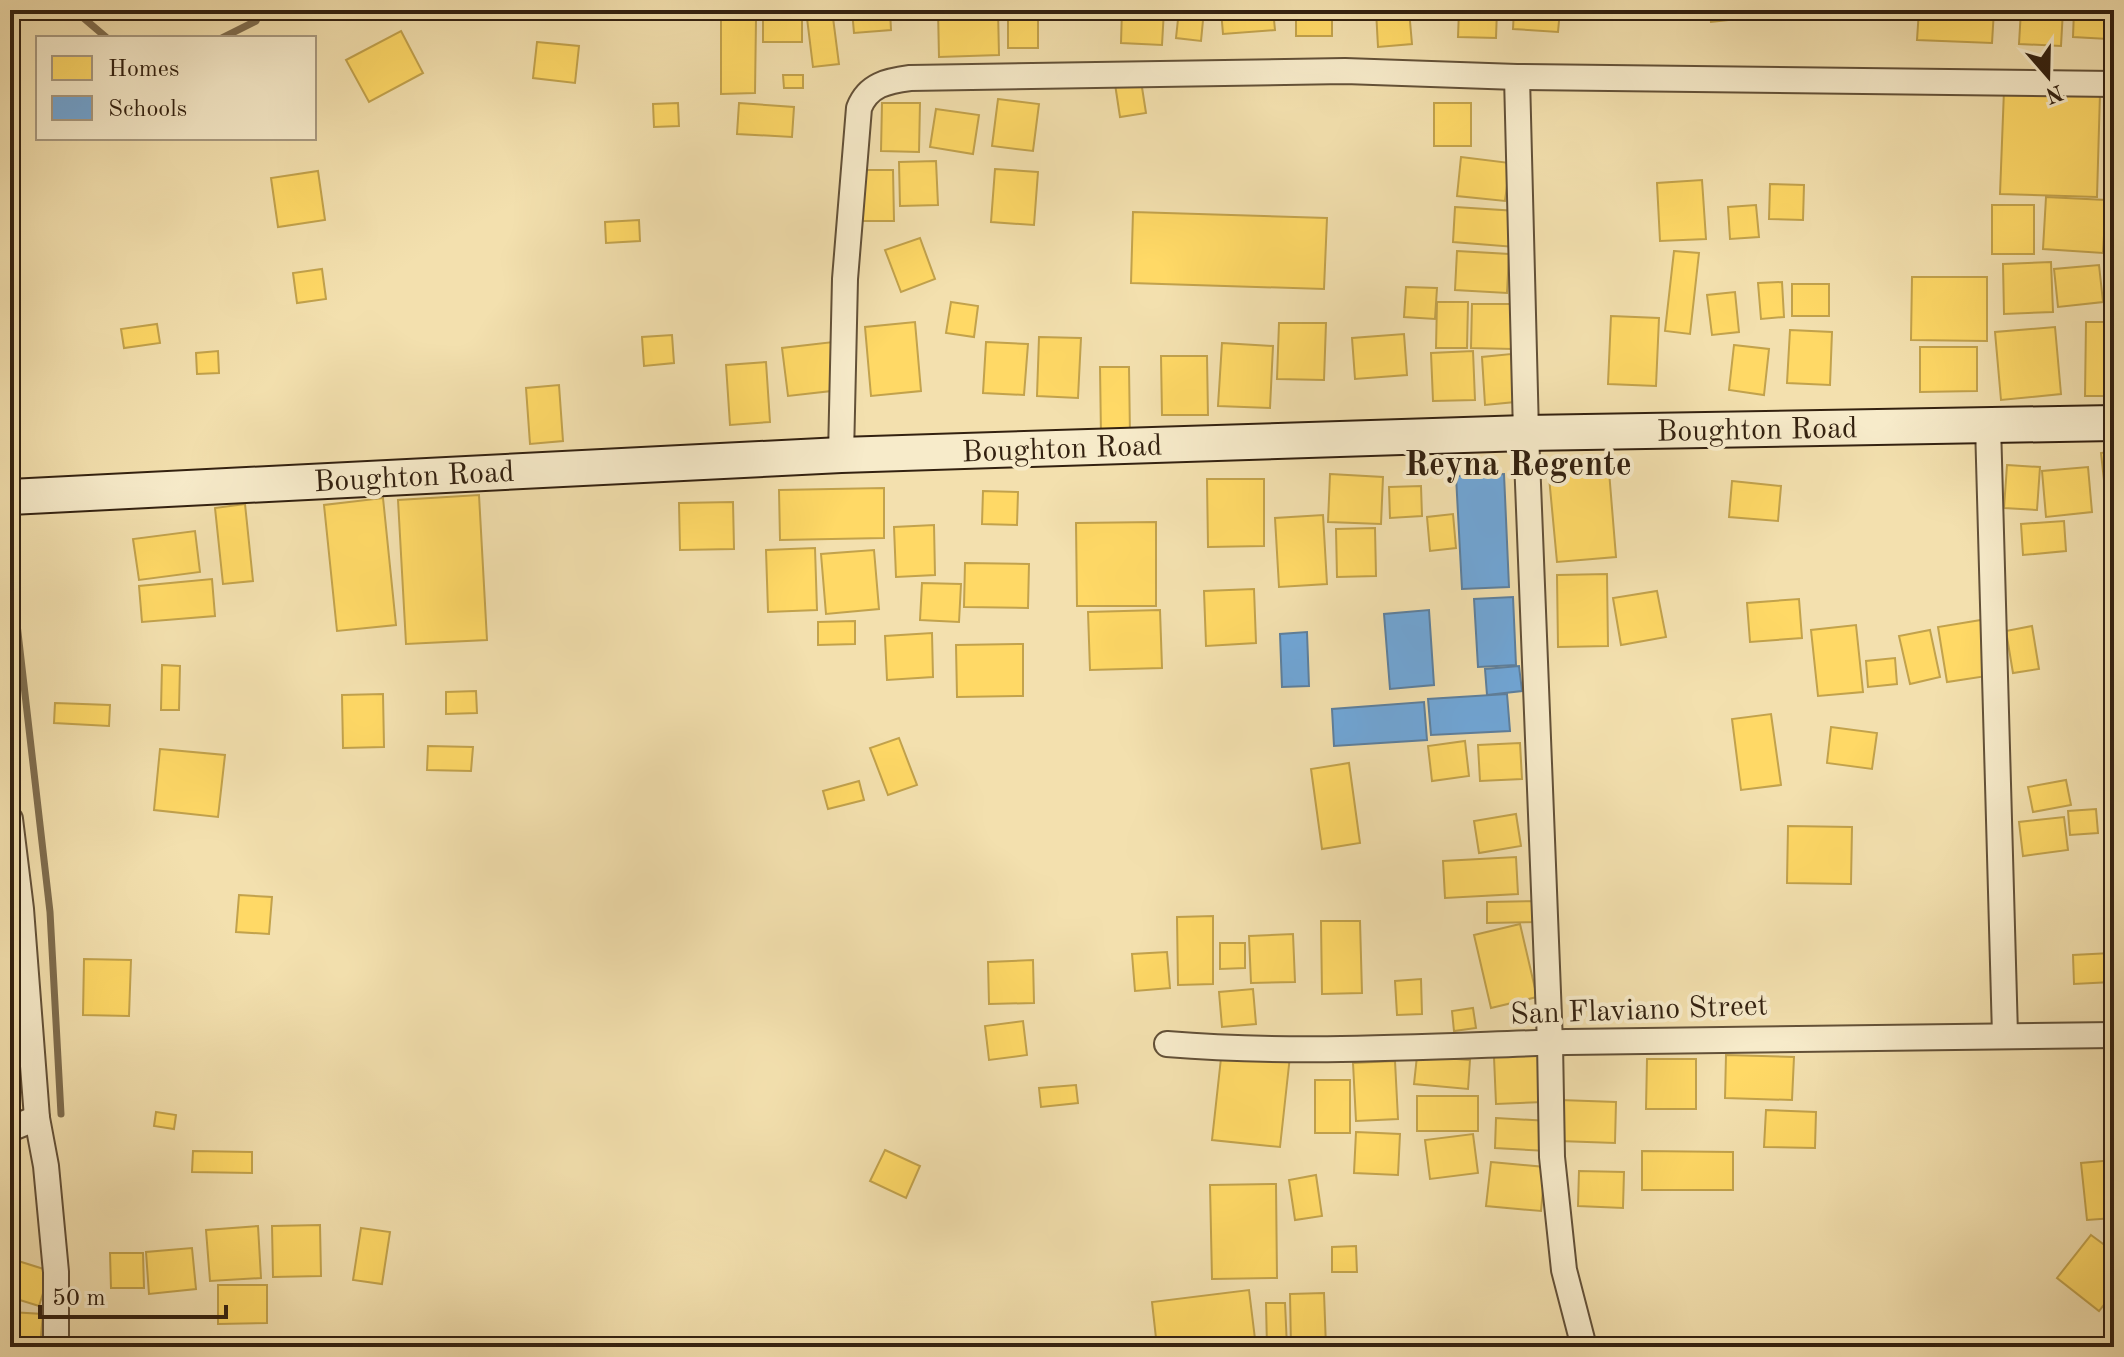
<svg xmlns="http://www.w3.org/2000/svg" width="2124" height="1357" viewBox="0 0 2124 1357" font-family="'Old Standard TT',serif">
  <rect width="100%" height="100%" fill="#f3e0ae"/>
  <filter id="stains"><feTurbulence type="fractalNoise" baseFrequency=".0025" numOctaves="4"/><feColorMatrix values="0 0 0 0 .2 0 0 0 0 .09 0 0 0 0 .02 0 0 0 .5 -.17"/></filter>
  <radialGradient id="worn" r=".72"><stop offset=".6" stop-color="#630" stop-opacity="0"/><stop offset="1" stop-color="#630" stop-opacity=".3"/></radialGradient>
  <g fill="#ffd966" stroke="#c2a24c" stroke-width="2">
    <rect x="763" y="10" width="39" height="32"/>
    <path d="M806,10H832L839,64L813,67Z"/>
    <path d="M852,10H890L891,30L854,33Z"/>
    <path d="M938,10H998L999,55L939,57Z"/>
    <rect x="1008" y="10" width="30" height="38"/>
    <path d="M1122,10H1164L1162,45L1121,43Z"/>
    <path d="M1179,10H1204L1201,41L1176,38Z"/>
    <path d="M1221,10H1273L1275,30L1223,34Z"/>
    <rect x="1296" y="10" width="36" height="26"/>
    <path d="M1376,10H1409L1412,44L1378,47Z"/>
    <path d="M1459,10H1497L1496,38L1458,37Z"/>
    <path d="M1514,10H1560L1558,32L1513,29Z"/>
    <path d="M1710,10H1784L1785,14L1711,22Z"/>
    <path d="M1919,10H1994L1992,43L1917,40Z"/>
    <path d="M2021,10H2063L2061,46L2019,44Z"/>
    <path d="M2074,10H2110L2108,39L2073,37Z"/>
    <path d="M721,19H756L755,93L721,94Z"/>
    <path d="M401,31L423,73L369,102L346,60Z"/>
    <path d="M537,42L579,46L575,83L533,78Z"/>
    <path d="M783,75H803V88H784Z"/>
    <path d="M1141,81L1146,113L1120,117L1115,84Z"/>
    <path d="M2004,90L2100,93L2097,197L2000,194Z"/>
    <path d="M998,99L1039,104L1033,151L992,146Z"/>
    <path d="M678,103L679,126L654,127L653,104Z"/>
    <path d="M739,103L794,107L792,137L737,134Z"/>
    <path d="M882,103H920L919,152L881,151Z"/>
    <rect x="1434" y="103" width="37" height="43"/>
    <path d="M936,109L979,115L973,154L930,147Z"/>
    <path d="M1461,157L1510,163L1505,201L1457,196Z"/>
    <path d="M936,161L938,205L900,206L899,162Z"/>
    <path d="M995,169L1038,172L1034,225L991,222Z"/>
    <path d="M859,170H893L894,221H859Z"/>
    <path d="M318,171L325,220L278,227L271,178Z"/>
    <path d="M1702,180L1706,239L1660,241L1657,183Z"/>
    <path d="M1770,184L1804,185L1803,220L1769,219Z"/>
    <path d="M2046,197L2106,200L2103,253L2043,249Z"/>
    <path d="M1756,205L1759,237L1730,239L1728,207Z"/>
    <rect x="1992" y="205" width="42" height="49"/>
    <path d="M1455,207L1517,211L1515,247L1453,242Z"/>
    <path d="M1133,212L1327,218L1324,289L1131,283Z"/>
    <path d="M639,220L640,241L606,243L605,222Z"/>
    <path d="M920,238L935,279L901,292L885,250Z"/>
    <path d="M1457,251L1509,254L1507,293L1455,290Z"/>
    <path d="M1674,251L1699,253L1690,334L1665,331Z"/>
    <path d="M2051,262L2053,312L2004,314L2003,264Z"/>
    <path d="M2099,265L2103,302L2058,307L2054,269Z"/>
    <path d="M322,269L326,299L297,303L293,273Z"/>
    <path d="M1912,277H1987V341L1911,340Z"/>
    <path d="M1782,282L1784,317L1761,319L1758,283Z"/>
    <rect x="1792" y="284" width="37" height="32"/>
    <path d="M1406,287L1437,288L1435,319L1404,317Z"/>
    <path d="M1735,292L1739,332L1712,335L1707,295Z"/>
    <path d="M951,302L978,306L974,337L946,333Z"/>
    <path d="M1437,302H1468L1467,348H1436Z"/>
    <path d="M1472,304H1514L1513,349L1471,348Z"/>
    <path d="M1611,316L1659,318L1656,386L1608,384Z"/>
    <path d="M915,322L921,391L871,396L865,327Z"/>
    <path d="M2086,322H2114V396H2085Z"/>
    <path d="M1279,323H1326L1324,380L1277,379Z"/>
    <path d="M157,324L160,343L124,348L121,329Z"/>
    <path d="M2055,327L2061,394L2001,400L1995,332Z"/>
    <path d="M1790,330L1832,332L1830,385L1787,383Z"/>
    <path d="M1404,334L1407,375L1355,379L1352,338Z"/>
    <path d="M672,335L674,363L644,366L642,337Z"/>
    <path d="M1039,337L1081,338L1078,398L1037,396Z"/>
    <path d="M833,342L840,390L788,396L782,348Z"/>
    <path d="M986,342L1028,344L1024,395L983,393Z"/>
    <path d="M1222,343L1273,346L1270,408L1218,406Z"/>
    <path d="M1734,345L1769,349L1764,395L1729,390Z"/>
    <path d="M1920,347H1977V391L1920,392Z"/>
    <path d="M218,351L219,373L197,374L196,353Z"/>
    <path d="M1473,351L1475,400L1433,401L1431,353Z"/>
    <path d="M1511,354L1515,402L1485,405L1482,357Z"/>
    <path d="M1161,356H1207L1208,415H1162Z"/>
    <path d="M766,362L770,422L730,425L726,365Z"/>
    <path d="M1100,367H1129L1130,436H1101Z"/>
    <path d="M559,385L563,441L530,444L526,388Z"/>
    <path d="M2114,451V516L2108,517L2101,453Z"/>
    <path d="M2007,465L2040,467L2037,510L2004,508Z"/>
    <path d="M2088,467L2092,512L2046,517L2042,471Z"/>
    <path d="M1609,471L1616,557L1557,562L1549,477Z"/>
    <path d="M1330,474L1383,477L1381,524L1328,522Z"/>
    <path d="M1207,479H1264V546L1208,547Z"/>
    <path d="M1732,481L1781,486L1778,521L1729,517Z"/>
    <path d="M1421,486L1422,516L1390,518L1389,487Z"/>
    <path d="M884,488V538L780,540L779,490Z"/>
    <path d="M983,491L1018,492L1017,525L982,524Z"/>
    <path d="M479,495L487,640L406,644L398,500Z"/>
    <path d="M383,498L396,625L337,631L324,505Z"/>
    <path d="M733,502L734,549L680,550L679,503Z"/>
    <path d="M245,504L253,581L223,584L215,508Z"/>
    <path d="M1453,514L1456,548L1430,551L1427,517Z"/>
    <path d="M1323,515L1327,584L1279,587L1275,518Z"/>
    <path d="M2064,521L2066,551L2023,555L2021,524Z"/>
    <path d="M1156,522V606H1077L1076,523Z"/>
    <path d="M934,525L935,575L896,577L894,527Z"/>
    <path d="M1375,528L1376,576L1337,577L1336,529Z"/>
    <path d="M195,531L200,572L139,580L133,539Z"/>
    <path d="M815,548L817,610L768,612L766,550Z"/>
    <path d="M874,550L879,609L826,614L821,554Z"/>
    <path d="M965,563L1029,564L1028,608L964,607Z"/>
    <path d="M1607,574L1608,646L1558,647L1557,575Z"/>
    <path d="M212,579L215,616L142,622L139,586Z"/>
    <path d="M922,583L961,584L959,622L920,620Z"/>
    <path d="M1254,589L1256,643L1206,646L1204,591Z"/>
    <path d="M1657,591L1666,637L1621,645L1613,598Z"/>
    <path d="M1799,599L1802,638L1750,642L1747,603Z"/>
    <path d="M1160,610L1162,668L1090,670L1088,612Z"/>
    <path d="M1987,619V676L1947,682L1938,627Z"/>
    <path d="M855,621V644L818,645V622Z"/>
    <path d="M1856,625L1863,692L1818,696L1811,630Z"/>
    <path d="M2032,626L2039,669L2013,673L2006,631Z"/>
    <path d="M1930,630L1940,677L1910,684L1899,636Z"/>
    <path d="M932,633L933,677L887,680L885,636Z"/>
    <path d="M1023,644V696L957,697L956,645Z"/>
    <path d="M1895,658L1897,684L1868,687L1866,661Z"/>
    <path d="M162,665L180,666L179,710H161Z"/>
    <path d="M476,691L477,713L446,714V692Z"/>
    <path d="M383,694L384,747L343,748L342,695Z"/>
    <path d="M55,703L110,705L109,726L54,723Z"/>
    <path d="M1771,714L1781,785L1741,790L1732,719Z"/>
    <path d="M1831,727L1877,733L1872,769L1827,763Z"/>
    <path d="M899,738L917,785L888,795L870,748Z"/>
    <path d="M1465,741L1469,776L1432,781L1428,746Z"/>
    <path d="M1520,743L1522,779L1480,781L1478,745Z"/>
    <path d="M428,746L473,747L471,771L427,770Z"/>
    <path d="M160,749L225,755L218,817L154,810Z"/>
    <path d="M1349,763L1360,843L1322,849L1311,769Z"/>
    <path d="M2066,780L2071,805L2033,812L2028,787Z"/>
    <path d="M859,781L864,800L828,809L823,791Z"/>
    <path d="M2096,809L2098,833L2070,835L2068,811Z"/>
    <path d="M1516,814L1521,846L1479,853L1474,821Z"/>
    <path d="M2064,817L2068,850L2023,856L2019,822Z"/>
    <path d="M1788,826L1852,827L1851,884L1787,883Z"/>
    <path d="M1516,857L1518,894L1445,898L1443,861Z"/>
    <path d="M239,895L272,897L269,934L236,932Z"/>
    <path d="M1542,901V922L1487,923V902Z"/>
    <path d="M1213,916V984L1178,985L1177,917Z"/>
    <path d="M1321,921H1360L1362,993L1322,994Z"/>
    <path d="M1520,924L1537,997L1491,1008L1474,935Z"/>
    <path d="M1293,934L1295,982L1251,983L1249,936Z"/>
    <path d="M1220,943H1245V968L1220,969Z"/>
    <path d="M1167,952L1170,988L1135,991L1132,954Z"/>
    <path d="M2111,953L2112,982L2074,984L2073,955Z"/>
    <path d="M84,959L131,960L129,1016L83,1015Z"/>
    <path d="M1033,960L1034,1003L989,1004L988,962Z"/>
    <path d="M1421,979L1422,1014L1397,1015L1395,981Z"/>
    <path d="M1253,989L1256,1024L1222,1027L1219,992Z"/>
    <path d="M1473,1008L1476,1028L1454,1031L1452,1011Z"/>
    <path d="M1023,1021L1027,1055L989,1060L985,1026Z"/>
    <path d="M1222,1049L1290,1056L1280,1147L1212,1140Z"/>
    <path d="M1542,1055L1544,1102L1496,1104L1494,1057Z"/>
    <path d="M1726,1055L1794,1057L1792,1100L1725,1098Z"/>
    <path d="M1417,1056L1470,1060L1468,1089L1414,1084Z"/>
    <path d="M1647,1059H1696V1109H1646Z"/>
    <path d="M1395,1061L1398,1119L1356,1121L1353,1063Z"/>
    <rect x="1315" y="1080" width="35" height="53"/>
    <path d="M1076,1085L1078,1103L1041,1107L1039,1088Z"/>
    <rect x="1417" y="1096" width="61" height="35"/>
    <path d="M1560,1100L1616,1102L1615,1143L1559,1141Z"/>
    <path d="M1766,1110L1816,1112L1815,1148L1764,1147Z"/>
    <path d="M156,1112L176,1115L174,1129L154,1126Z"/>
    <path d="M1496,1118L1549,1121L1547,1151L1495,1148Z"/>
    <path d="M1356,1132L1400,1134L1398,1175L1354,1173Z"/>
    <path d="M1473,1134L1478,1173L1430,1179L1425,1140Z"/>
    <path d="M885,1150L920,1166L906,1198L870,1181Z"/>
    <path d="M193,1151L252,1152V1173L192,1172Z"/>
    <path d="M1642,1151L1733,1152V1190H1642Z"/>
    <path d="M2114,1160V1218L2087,1220L2081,1163Z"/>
    <path d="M1491,1162L1545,1167L1541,1211L1486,1206Z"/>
    <path d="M1579,1171L1624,1172L1623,1208L1578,1206Z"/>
    <path d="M1316,1175L1322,1216L1295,1220L1289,1180Z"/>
    <path d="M1276,1184L1277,1278L1212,1279L1210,1185Z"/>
    <path d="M320,1225L321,1276L273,1277L272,1226Z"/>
    <path d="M258,1226L261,1278L210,1281L206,1230Z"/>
    <path d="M361,1228L390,1232L382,1284L353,1280Z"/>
    <path d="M2091,1235L2114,1252V1292L2099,1311L2057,1278Z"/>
    <path d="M1356,1246L1357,1272H1332V1247Z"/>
    <path d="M192,1248L196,1289L149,1294L146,1252Z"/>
    <path d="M110,1253H143L144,1288H111Z"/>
    <path d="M15,1260L50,1271L39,1306L10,1297V1278Z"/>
    <path d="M218,1285H267V1323L218,1324Z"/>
    <path d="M1249,1290L1256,1347H1157L1152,1302Z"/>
    <path d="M1324,1293L1326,1347H1291L1290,1294Z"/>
    <path d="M1266,1303H1285L1287,1347H1267Z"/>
    <path d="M10,1312L43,1314L40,1347H10Z"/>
    <path d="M81,1340L129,1347H80Z"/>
    <path d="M1853,1342V1347H1823V1344Z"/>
  </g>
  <g fill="#6fa8dc" stroke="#5d809f" stroke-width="2">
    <path d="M1504,474L1509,587L1462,589L1456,476Z"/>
    <path d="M1513,597L1516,665L1478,667L1474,599Z"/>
    <path d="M1429,610L1434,685L1390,689L1384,614Z"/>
    <path d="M1307,632L1309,686L1282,687L1280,634Z"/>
    <path d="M1519,666L1522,691L1487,695L1485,669Z"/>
    <path d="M1507,694L1510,731L1431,735L1428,699Z"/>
    <path d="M1424,702L1427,740L1334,746L1332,709Z"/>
  </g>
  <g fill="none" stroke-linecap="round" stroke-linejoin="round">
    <g stroke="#7f6d4e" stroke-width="7">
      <path d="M74,10L107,38"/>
      <path d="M222,38L256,21L261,10"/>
      <path d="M10,563L50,912L61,1114"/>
    </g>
    <defs>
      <g id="minor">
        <path d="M1517,77L1526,433L1550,1043L1552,1157L1564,1270L1584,1347"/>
        <path d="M1988,425L2005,1035"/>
        <path d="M841,455L845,279L859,108C868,85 887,81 910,78L1345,71L1517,77L2114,84"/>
        <path d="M10,819L21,909L37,1118L46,1166L56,1272V1347"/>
        <path d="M1167,1044C1300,1055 1434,1046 1567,1042C1750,1038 1932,1036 2114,1035"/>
        <path d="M10,1129L37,1118"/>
      </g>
      <path id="secondary" d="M10,497L841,455L1526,433L2114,423"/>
    </defs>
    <use href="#minor" stroke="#635138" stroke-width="28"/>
    <use href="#secondary" stroke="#332110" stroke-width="38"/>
    <use href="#minor" stroke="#f7ebca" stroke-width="24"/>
    <use href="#secondary" stroke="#f7ebca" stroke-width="34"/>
  </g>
  <g text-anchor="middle" stroke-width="8" stroke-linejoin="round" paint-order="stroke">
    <g font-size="30" fill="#332110" stroke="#f7ebca">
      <text transform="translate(1757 429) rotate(-1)" y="10">Boughton Road</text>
      <text transform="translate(1062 448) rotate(-2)" y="10">Boughton Road</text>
      <text transform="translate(414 476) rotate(-3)" y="10">Boughton Road</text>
      <text transform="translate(1639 1009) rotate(-2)" y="10">San Flaviano Street</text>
    </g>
    <g font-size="34" font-weight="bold" fill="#332110" stroke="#f7ebca">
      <text x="1518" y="475">Reyna Regente</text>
    </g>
  </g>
  <rect width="2124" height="1357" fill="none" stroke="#f3e0ae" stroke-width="40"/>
  <rect x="12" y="12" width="2100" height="1333" fill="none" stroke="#332110" stroke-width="4"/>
  <rect x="20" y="20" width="2084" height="1317" fill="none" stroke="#332110" stroke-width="2"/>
  <rect x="36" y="36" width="280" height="104" fill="#f7ebca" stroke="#a99a80" stroke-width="2"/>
  <rect x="52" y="56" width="40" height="24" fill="#ffd966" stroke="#a99a80" stroke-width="2"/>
  <text x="108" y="76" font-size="24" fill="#332110">Homes</text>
  <rect x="52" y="96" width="40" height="24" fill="#6fa8dc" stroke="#a99a80" stroke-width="2"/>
  <text x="108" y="116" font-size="24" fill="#332110">Schools</text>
  <g transform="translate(2048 76) rotate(160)" stroke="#f7ebca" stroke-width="6" paint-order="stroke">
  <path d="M0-6L14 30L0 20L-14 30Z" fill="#332110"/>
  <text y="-12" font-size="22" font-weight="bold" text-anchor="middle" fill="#332110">N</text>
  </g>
  <path d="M40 1305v12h186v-12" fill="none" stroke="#332110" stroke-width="4"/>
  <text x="52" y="1305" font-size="24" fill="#332110" stroke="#f7ebca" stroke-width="6" paint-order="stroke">50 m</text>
  <rect width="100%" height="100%" filter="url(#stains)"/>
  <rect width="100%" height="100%" fill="url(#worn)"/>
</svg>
